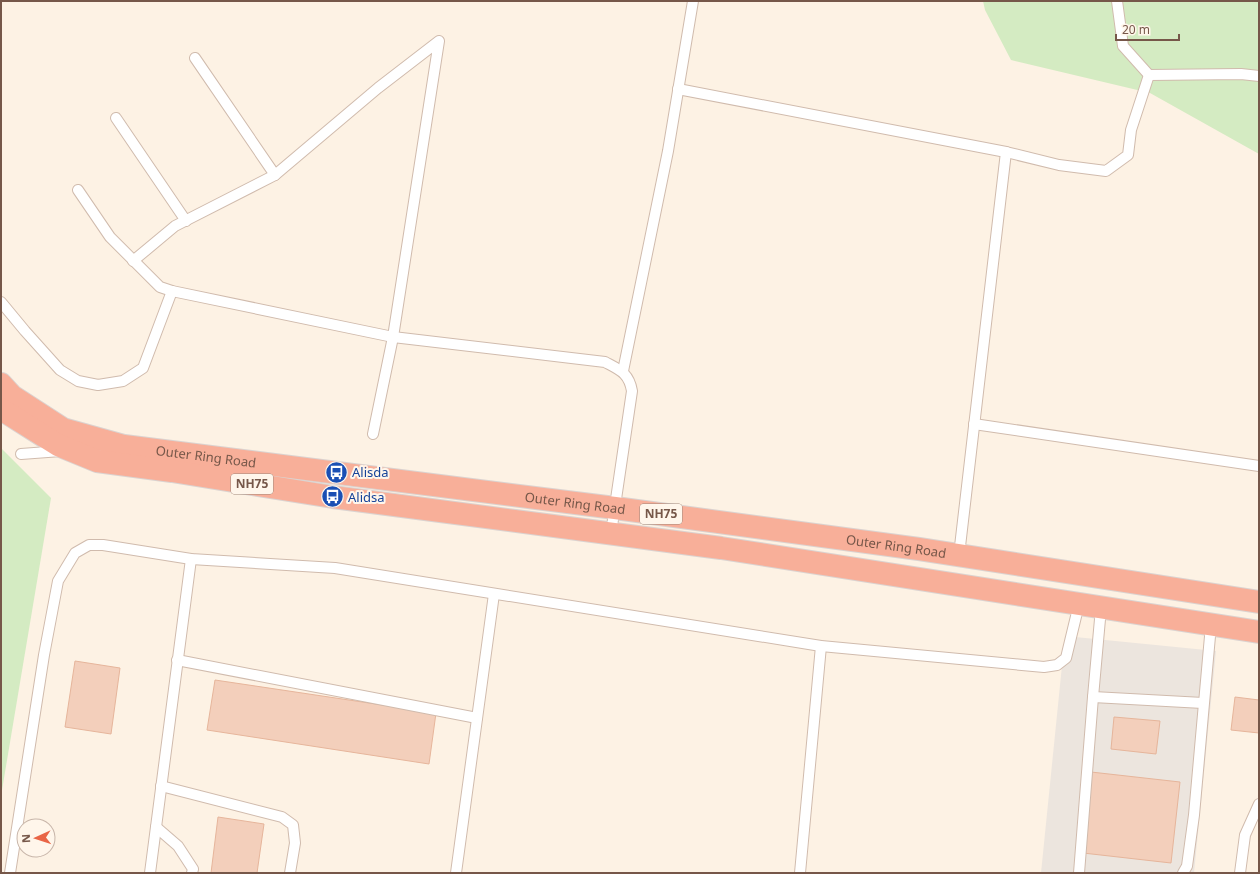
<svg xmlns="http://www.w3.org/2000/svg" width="1260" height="874" viewBox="0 0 1260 874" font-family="'Noto Sans',sans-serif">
  <rect width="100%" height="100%" fill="#fdf2e4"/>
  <path fill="#ece5de" d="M1065,636L1216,651L1194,873H1041Z"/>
  <g fill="#d4ebc2">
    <path d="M983,1H1259V154L1150,93L1011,60L985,10Z"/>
    <path d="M1,448L51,498L1,796Z"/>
  </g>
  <g fill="#f3cfbb" stroke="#e6b59b">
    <path d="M75,661L120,668L111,734L65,727Z"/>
    <path d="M215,680L436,713L429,764L207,730Z"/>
    <path d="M1235,697L1259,700V733L1231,730Z"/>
    <path d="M1114,717L1160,721L1156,754L1111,749Z"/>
    <path d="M1091,772L1180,782L1171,863L1083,853Z"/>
    <path d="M218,817L264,824L257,873H211Z"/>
  </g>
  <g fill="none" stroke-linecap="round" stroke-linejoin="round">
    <defs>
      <g id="lane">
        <path d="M1117,1L1123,46L1149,75L1241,74L1259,76"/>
        <path d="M195,58L275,175"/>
        <path d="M678,89L1006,152L959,555"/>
        <path d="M116,118L186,221"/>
        <path d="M1006,152L1059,165L1106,171L1128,155L1131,130L1149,75"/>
        <path d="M78,190L110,237L160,287L172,291L393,337L605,362C620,370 629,373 632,391L611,533"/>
        <path d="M133,261L175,226L275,175L378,88L439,41L393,337L373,434"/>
        <path d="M1,302L25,331L60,370L78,381L98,385L123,381L143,368L172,291"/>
        <path d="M623,371L668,151L693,1"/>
        <path d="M974,424L1259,466"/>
        <path d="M21,454L61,451"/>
        <path d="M177,660L477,718"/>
        <path d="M1093,697L1203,703"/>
        <path d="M161,786L282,817L293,825L295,843L290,873"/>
        <path d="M156,827L178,846L193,869L192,873"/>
        <path d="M10,873L44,655L58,581L75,553L89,545H103L191,559L335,568L821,646L1044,667L1057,665L1066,658L1079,604"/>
        <path d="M150,873L191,559"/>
        <path d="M456,873L494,594"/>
        <path d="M800,873L821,646"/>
        <path d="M1079,873L1093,697L1101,608"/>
        <path d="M1183,873L1187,866L1194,815L1211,625"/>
        <path d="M1240,873L1245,835L1259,804"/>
      </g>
      <g id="highway">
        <path id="s1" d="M1,384L12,396L63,429L124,446L615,508L919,549L1259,602"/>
        <path d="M1,409L58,445L97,461L172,471L333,497L721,548L1259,632"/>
      </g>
    </defs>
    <use href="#lane" stroke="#d0bbad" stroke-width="12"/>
    <use href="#highway" stroke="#dbd3d0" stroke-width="24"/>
    <use href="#lane" stroke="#fff" stroke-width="10"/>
    <use href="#highway" stroke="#f8af99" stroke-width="22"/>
  </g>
  <defs>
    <symbol id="bus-disc" viewBox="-11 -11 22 22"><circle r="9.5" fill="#1a4fb4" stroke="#fff6eb"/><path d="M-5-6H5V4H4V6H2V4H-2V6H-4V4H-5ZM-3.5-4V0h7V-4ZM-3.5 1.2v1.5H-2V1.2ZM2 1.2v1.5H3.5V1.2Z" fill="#fff"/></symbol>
  </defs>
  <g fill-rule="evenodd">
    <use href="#bus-disc" x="324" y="460" width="25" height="25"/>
    <use href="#bus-disc" x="320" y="484" width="25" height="25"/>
  </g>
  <g text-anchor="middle" stroke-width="4" stroke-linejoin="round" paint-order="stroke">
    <g fill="#fff6eb" stroke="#9f877a" stroke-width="1">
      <rect x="231" y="474" width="42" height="20" rx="3"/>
      <rect x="640" y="504" width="42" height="20" rx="3"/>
    </g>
    <g font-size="12" font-weight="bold" fill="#765749">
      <text x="252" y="488">NH75</text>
      <text x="661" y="518">NH75</text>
    </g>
    <g font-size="13" fill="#765749" stroke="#fff6eb">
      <text dy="5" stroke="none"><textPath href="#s1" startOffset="223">Outer Ring Road</textPath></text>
      <text dy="5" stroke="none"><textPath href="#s1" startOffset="595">Outer Ring Road</textPath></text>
      <text dy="5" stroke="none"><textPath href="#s1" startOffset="919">Outer Ring Road</textPath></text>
    </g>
    <g font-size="13" fill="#164399" stroke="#fff6eb" text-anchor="start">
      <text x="352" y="477">Alisda</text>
      <text x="348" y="502">Alidsa</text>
    </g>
  </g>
  <rect width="1260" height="874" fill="none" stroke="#765749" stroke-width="4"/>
  <g transform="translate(36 838) rotate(267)"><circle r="19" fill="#fff6eb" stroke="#c8b6aa"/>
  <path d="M0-3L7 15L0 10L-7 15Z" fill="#e96546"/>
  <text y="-6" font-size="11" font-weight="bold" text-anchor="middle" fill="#765749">N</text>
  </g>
  <path d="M1116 34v6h63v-6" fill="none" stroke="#765749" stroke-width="2"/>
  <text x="1122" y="34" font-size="12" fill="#765749" stroke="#fff6eb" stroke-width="3" paint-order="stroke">20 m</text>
</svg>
